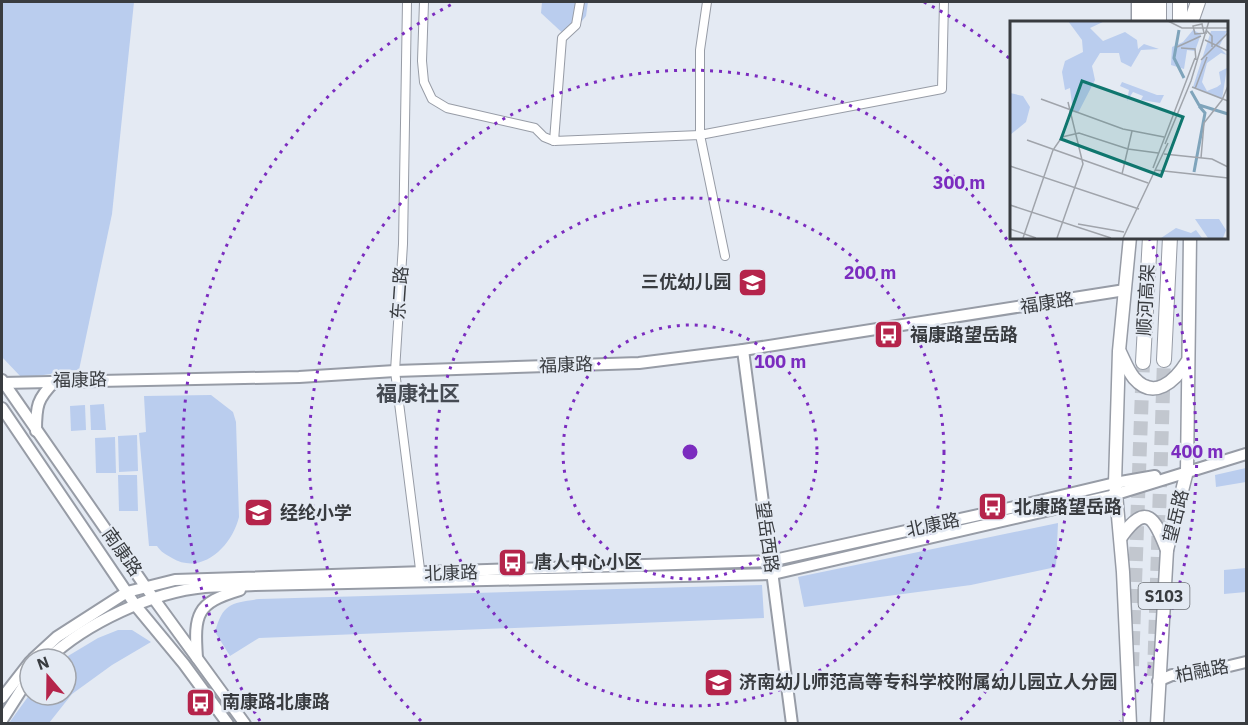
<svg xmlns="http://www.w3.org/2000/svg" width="1248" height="725" viewBox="0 0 1248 725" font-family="'IBM Plex Sans','Noto Sans SC',sans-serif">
  <rect width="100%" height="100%" fill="#e4eaf3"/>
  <g fill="#bacdee">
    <path d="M2,2H134L112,214L79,370L22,378L2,357Z"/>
    <path d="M542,2H588L586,16L568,38L541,13Z"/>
    <path d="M211,395L233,412L236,422L239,517C232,546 202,576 172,558C165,554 161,552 157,546H149L139,433L146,432L144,396Z"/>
    <path d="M104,404L106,430H91L90,405Z"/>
    <path d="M85,405L86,430L71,431L70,406Z"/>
    <path d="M137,435L138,471L119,472L118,436Z"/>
    <path d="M115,437L116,473H96L95,438Z"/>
    <path d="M1246,468V482L1216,487L1215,475Z"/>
    <path d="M118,475H137L138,511H119Z"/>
    <path d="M1058,523L1056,567L971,585L804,607L798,577Z"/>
    <path d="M1246,568V592L1224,594V570Z"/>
    <path d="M762,585L764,618L259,638L230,656L215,632C223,603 231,603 259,599Z"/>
    <path d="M118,630H132L151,642L112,665L72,694L49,723H9L30,694L66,695V659H63L98,638Z"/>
  </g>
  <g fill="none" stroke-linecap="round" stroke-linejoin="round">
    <g stroke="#c2c7cf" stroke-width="14" stroke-dasharray="14 7" stroke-linecap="butt">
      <path d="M1132,666L1143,362"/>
      <path d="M1154,676L1164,360"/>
    </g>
    <defs>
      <g id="street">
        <path d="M407,2L403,244L395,371L421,577"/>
        <path d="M424,2L422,61L424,82L432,99L447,108L535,128L544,137L554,141"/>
        <path d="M580,2L576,25L562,38L554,141L700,135L725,256"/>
        <path d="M707,2L700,50V135L942,89L944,2"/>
      </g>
      <g id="secondary">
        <path d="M743,350L792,724"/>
        <path d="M2,380L154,599L245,724"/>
        <path d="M2,383L299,377L395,371L639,363L743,350L1125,290"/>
        <path d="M2,408L136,606L184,664L228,724"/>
        <path d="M36,431C36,406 37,399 55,381"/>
        <path d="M197,658C194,614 196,603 240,590"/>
        <path d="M33,659L57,637L127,592L175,580L770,561L1010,508L1115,483L1155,476"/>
        <path d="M48,659C86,623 152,592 205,587C221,586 238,586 255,585L773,574L1110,496L1246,454"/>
        <path d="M1158,681L1172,675H1192L1246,662"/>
        <path d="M2,698L30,662"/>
        <path d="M2,720L30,676"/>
      </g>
      <g id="primary">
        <path d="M1138,2V22"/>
        <path d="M1120,352C1124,360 1128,371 1134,378C1154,401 1175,381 1187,362"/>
        <path d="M1121,537C1147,501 1155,519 1167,550"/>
        <path d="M1130,724L1123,572L1115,483L1119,351L1130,237"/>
        <path d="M1157,724L1167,550L1187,471L1190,237"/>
      </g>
      <g id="highway">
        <path d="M1148,22L1149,2"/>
        <path d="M1159,22V2"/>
        <path d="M1180,22V2"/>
        <path d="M1191,22L1198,2"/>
        <path d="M1164,360L1170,237"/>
        <path d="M1143,362L1150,237"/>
      </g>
    </defs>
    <use href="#street" stroke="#979ca6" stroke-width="10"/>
    <use href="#secondary" stroke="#979ca6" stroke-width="14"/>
    <use href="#primary" stroke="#979ca6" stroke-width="15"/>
    <use href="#highway" stroke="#979ca6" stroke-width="16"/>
    <use href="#street" stroke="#fff" stroke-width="8"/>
    <use href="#secondary" stroke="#fff" stroke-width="10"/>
    <use href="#primary" stroke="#fff" stroke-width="12"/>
    <use href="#highway" stroke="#fff" stroke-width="14"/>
  </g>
  <g fill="none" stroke="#7b2cbf" stroke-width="3" stroke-dasharray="3 6">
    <circle cx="690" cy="452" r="127"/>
    <circle cx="690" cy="452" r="254"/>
    <path d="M421 721A381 381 0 1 1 959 721"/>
    <path d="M260 721A507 507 0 0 1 456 2M924 2A507 507 0 0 1 1009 58M1149 238A507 507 0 0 1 1120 721"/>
  </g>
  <defs>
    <symbol id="school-square" viewBox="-11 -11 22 22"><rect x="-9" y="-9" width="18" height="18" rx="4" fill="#b5244b" stroke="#e4eaf3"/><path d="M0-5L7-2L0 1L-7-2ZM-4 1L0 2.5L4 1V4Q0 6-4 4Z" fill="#fff"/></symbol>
    <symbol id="bus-square" viewBox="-11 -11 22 22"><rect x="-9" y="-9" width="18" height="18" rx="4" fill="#b5244b" stroke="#e4eaf3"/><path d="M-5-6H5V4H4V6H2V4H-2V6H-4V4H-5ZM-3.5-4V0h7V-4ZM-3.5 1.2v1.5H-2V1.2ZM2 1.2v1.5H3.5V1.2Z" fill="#fff"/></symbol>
  </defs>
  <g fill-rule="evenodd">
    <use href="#school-square" x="736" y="266" width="33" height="33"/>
    <use href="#bus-square" x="872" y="318" width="33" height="33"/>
    <use href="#bus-square" x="976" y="490" width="33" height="33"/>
    <use href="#school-square" x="242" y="496" width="33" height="33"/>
    <use href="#bus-square" x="496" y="546" width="33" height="33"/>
    <use href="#school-square" x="702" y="666" width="33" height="33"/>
    <use href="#bus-square" x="184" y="686" width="33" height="33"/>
  </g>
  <g text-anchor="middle" stroke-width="5" stroke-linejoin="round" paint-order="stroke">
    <rect fill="#e4eaf3" stroke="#6c7076" stroke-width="1.5" x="1138.5" y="583" width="51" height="26" rx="4.5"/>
    <g font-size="16" font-weight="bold" fill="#393c40">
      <text x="1164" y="602">S103</text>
    </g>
    <g font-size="18" font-weight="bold" fill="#393c40" stroke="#e4eaf3" text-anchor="start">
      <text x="731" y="288" text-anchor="end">三优幼儿园</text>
      <text x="910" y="341">福康路望岳路</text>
      <text x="1014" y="513">北康路望岳路</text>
      <text x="280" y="519">经纶小学</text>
      <text x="534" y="568">唐人中心小区</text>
      <text x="739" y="688">济南幼儿师范高等专科学校附属幼儿园立人分园</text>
      <text x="222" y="708">南康路北康路</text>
    </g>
    <g font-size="18" fill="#393c40" stroke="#e4eaf3">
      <text transform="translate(400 293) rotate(-86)" y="6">东二路</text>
      <text transform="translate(1146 300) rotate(-87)" y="6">顺河高架</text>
      <text transform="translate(1047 303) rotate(-9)" y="6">福康路</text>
      <text transform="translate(566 365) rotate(-2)" y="6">福康路</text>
      <text transform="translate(80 380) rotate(-1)" y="6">福康路</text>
      <text transform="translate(1176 516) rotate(-76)" y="6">望岳路</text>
      <text transform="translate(933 525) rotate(-12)" y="6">北康路</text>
      <text transform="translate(767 537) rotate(82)" y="6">望岳西路</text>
      <text transform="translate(122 552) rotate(55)" y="6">南康路</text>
      <text transform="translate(451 573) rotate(-2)" y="6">北康路</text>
      <text transform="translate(1202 671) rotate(-11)" y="6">柏融路</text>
    </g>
    <g font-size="21" font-weight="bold" fill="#464b53" stroke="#e4eaf3">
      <text x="418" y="401">福康社区</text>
    </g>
  </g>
  <g transform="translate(1010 21)">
    <rect width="218" height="218" fill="#e4eaf3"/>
    <path d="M58,0H95L80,7L93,20L115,11L127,19L128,28L134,23L149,28L131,29L121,46L111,41L109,32H90L82,45L85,59L68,92L63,91L60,67L55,69L52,51L55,40L73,31L72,19ZM183,9L191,13L185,30L177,29L174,48L161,44L162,26L173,21ZM201,10H217L209,26L217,34L211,32L197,42L192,61L197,70L207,66L211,63L209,51L217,47L212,78L183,66ZM112,61L147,74H154L150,82L131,79L133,75L123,71L117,80L119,69L110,65ZM0,72L13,75L20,86L16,101L0,114ZM185,198H209L216,209L213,217H198ZM166,207L181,212L186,209L192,217H151Z" fill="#bacdee"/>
    <path fill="none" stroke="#7fa4bb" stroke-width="3" d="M169,9L164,37L174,57M181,70L189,84L218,93M184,151L195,92L189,85"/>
    <path fill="none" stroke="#a0a4ab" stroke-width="1.5" d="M158,0L172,7H218M196,9L202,15V26M194,12L192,3L183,5L185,13L197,12M195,19L218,30M167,26L191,15M171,27L185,28L186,39M191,39L218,12M182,66L218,80M185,68L197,36M31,78L113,108L154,116M17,119L138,162M155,123L181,60L199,0M154,133L202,138L218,146M191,137L194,102L212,79L218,65M0,145L129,188M143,147L185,37M145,149L218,157M112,153L122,110M0,184L101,217M68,203L114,211M0,208L26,217M13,217L43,129L52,116L69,112L118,128L148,132M47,217L73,143L58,81M113,217L158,122"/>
    <path fill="#0f766e" fill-opacity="0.15" stroke="#0f766e" stroke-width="3" d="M72,60L173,96L151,155L51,118Z"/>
    <rect width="218" height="218" fill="none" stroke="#393c40" stroke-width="3"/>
  </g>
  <circle cx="690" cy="452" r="9" fill="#7b2cbf" stroke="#e4eaf3" stroke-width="3"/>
  <g font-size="18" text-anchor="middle" font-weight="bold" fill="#7b2cbf" stroke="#e4eaf3" stroke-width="5" stroke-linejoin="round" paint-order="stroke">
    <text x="959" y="189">300 m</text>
    <text x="870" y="279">200 m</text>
    <text x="780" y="368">100 m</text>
    <text x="1197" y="458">400 m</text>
  </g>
  <rect width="1248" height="725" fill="none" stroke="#393c40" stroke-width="6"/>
  <g transform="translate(48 677) rotate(340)"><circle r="28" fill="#e4eaf3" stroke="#a0a4ab" stroke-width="1.5"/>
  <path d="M0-4.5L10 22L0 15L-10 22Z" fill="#b5244b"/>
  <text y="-9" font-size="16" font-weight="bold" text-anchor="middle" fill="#393c40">N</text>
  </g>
</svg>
